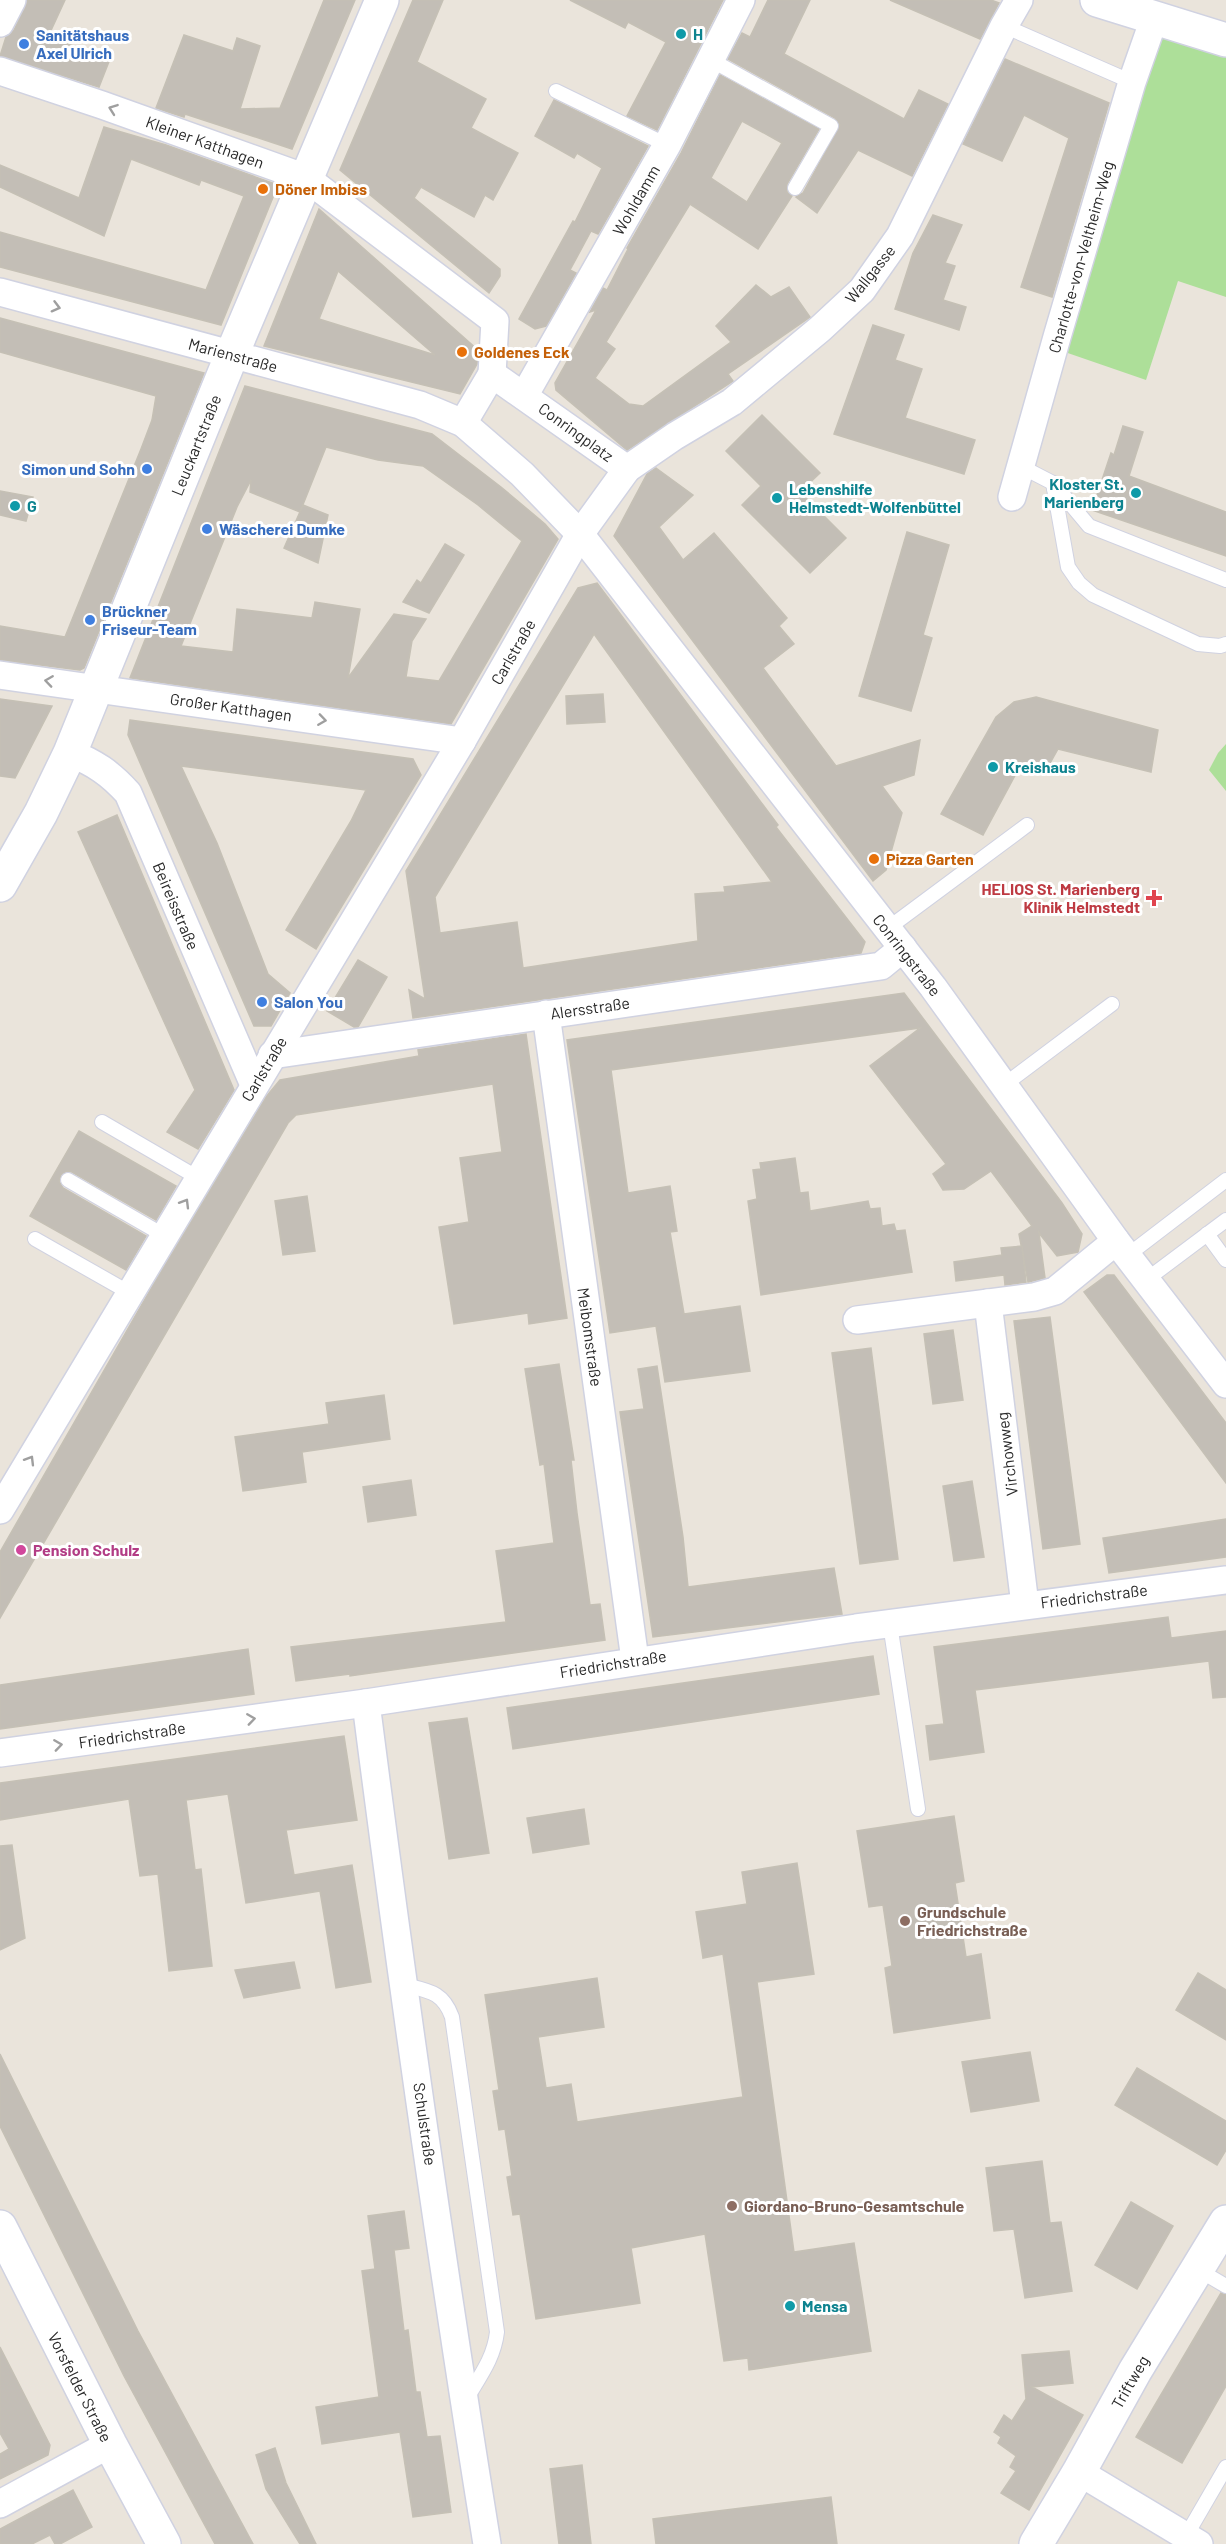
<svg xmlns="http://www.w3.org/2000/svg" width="1226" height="2544" viewBox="0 0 1226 2544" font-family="Barlow,sans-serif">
  <rect width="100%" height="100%" fill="#eae4db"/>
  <g fill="#addf99">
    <path d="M1156,36L1226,54V297L1178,281L1146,380L1059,350Z"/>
    <path d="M1226,744V791L1209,770L1218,753Z"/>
  </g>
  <g fill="#c3beb6" stroke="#c5c0b5" stroke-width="1.5" fill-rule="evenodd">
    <path d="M28,0H65L48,37L110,59L99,87L0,56L6,37L14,30Z"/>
    <path d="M324,0H355L292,149L185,114L184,117L156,108L184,35L233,51L237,38L260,46L240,109L280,108Z"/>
    <path d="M413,0H443L417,62L486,99L471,128L518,153L493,200L485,195L474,217L421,187L414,198L500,269V276L489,293L340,170Z"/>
    <path d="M570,0H723L657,130L627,116L666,42L628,22L625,28Z"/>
    <path d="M768,0H810L784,54L904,119L919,90L948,104L912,176L858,150L817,213L796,197L803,193L840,125L835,118L728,59L742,33L750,37Z"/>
    <path d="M890,0H991L999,3L980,39Z"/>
    <path d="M1005,59L1109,103L1052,297L1021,287L1069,138L1024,115L1002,161L963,144Z"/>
    <path d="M720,75L819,129L787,184V192L792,196L758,249L690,204L606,342L615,349L595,378L629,404L643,406L731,342L716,326L756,285L771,297L789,287L810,317L728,374L733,381L627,450L556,390L555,383L596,310L590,312L603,288L607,290L628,249L627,248L681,153ZM742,121L782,143L747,202L711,178Z"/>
    <path d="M554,100L648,146L598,234L591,231L570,270L576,273L546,326L535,329L519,319L573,221L575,222L602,168L577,153L574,158L535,136Z"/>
    <path d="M104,127L166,145L278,185L221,325L0,267V232L206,290L244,196L201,180L199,185L131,159L104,236L0,187V165L79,198Z"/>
    <path d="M319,209L478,350L477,364L460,394L264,346ZM338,271L435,355L319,319Z"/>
    <path d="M933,215L962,225L945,263L955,266L943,300L966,307L959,330L895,309L913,253Z"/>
    <path d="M0,318L204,373L84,668L80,670L0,660V626L65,637L141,449L152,420L156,396L0,352Z"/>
    <path d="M873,325L904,335L895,360L922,369L905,418L975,440L964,474L834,434Z"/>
    <path d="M245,386L432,434L501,487L545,524L558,539L451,724L130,678ZM326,447L378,460L423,466L478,505L522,541L439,681L406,677L412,641L426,619L394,614L348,678L360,609L315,602L312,618L237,609L233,652L181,646L237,507L251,480L250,492L300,512Z"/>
    <path d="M762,415L820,473L800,492L846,538L810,573L742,505L761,486L726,451Z"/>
    <path d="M1123,426L1143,432L1129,476L1226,512V556L1092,510L1111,453L1114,455Z"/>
    <path d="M656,468L693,495L659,527L683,560L714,533L787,618L779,626L794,644L763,668L836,766L920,740L914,775L882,786L902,813L886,870L873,881L614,536L647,474Z"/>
    <path d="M0,491L33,497L26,521L0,515Z"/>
    <path d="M303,505L328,515L318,563L284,548Z"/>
    <path d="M907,532L949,545L923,635L932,638L911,711L859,696Z"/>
    <path d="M445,544L464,555L429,613L403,602L417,580L421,583Z"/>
    <path d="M597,583L778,825L776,827L865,942L861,953L413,1018L409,990L425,999L406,871L578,588ZM594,634L772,882L724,887L725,892L695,894L698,941L523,968L517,922L440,933L435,897Z"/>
    <path d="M603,694L605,722L567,724L566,696Z"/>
    <path d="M1036,697L1158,730L1151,772L1058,749L1049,765L1043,769L1019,768L983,835L941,814L996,717L1014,702Z"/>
    <path d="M0,699L52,706L15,778L0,776Z"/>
    <path d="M130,720L413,759L421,775L316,949L286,930L351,821L366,790L181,766L217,843L268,974L290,993L271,1026H254L128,735Z"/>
    <path d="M117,815L234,1090L198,1149L167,1132L195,1090L78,832Z"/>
    <path d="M358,960L387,977L358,1027H354L327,1011Z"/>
    <path d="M904,993L1062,1203L1082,1234L1078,1252L1057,1256L1039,1233L1045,1278L1028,1282L1019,1234L1032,1226L991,1171L964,1189L943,1190L933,1174L946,1164L870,1066L920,1028L611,1070L628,1193L670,1186L677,1231L670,1232L684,1314L740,1306L750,1371L665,1382L656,1326L610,1333L567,1040Z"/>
    <path d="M526,1034L567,1318L529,1324L528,1313L454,1324L439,1227L469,1222L460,1158L502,1152L493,1084L296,1115L288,1123L0,1618V1552L153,1285L266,1097L280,1080L419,1056L418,1050Z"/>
    <path d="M79,1131L176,1186L156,1220L72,1172L67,1171L61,1175L59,1181L63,1188L146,1236L126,1270L30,1216Z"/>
    <path d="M795,1158L800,1193L808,1192L810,1211L868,1201L870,1209L880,1208L882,1226L894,1224L896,1231L905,1230L912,1272L761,1295L748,1201L757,1199L753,1170L761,1169L760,1163Z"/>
    <path d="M307,1196L315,1251L283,1255L275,1201Z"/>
    <path d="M1022,1246L1026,1282L1005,1285L1004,1275L956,1281L954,1262L1002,1255L1001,1248Z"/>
    <path d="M1107,1275H1114L1226,1423V1483L1084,1292Z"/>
    <path d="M1050,1317L1080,1544L1043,1549L1014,1321Z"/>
    <path d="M953,1330L963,1400L933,1404L924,1334Z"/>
    <path d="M871,1348L898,1559L860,1564L832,1353Z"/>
    <path d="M559,1364L574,1460H571L577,1513L590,1605L600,1604L605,1640L350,1676V1674L296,1681L291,1647L506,1622L496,1551L554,1543L544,1464L540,1465L525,1369Z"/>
    <path d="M657,1366L683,1537L688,1587L834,1568L842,1614L653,1637L620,1412L644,1409L638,1369Z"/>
    <path d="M384,1395L390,1439L302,1452L306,1482L243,1491L235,1437L329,1424L326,1403Z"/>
    <path d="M411,1480L416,1515L368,1522L363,1487Z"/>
    <path d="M972,1481L984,1557L954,1561L943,1486Z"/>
    <path d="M1226,1519V1557L1109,1573L1103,1538Z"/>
    <path d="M1168,1617L1171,1638L1226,1631V1697L1213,1698L1209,1661L975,1690L984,1752L930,1760L926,1726L944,1724L934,1647Z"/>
    <path d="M248,1649L254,1694L0,1729V1685Z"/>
    <path d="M873,1656L879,1694L513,1749L507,1708Z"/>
    <path d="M467,1718L489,1853L449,1859L429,1723Z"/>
    <path d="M344,1736L357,1820L286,1830L294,1875L352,1865L371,1982L336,1988L320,1891L246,1903L228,1794L186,1800L195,1870L201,1869L212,1966L169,1971L158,1874L140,1876L129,1799L0,1820V1783Z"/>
    <path d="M584,1809L589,1844L533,1853L527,1818Z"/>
    <path d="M954,1816L964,1881L955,1883L966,1957L981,1954L990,2018L894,2033L885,1968L892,1966L883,1905L869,1907L857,1831Z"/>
    <path d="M12,1845L25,1938L0,1950V1846Z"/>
    <path d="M797,1863L814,1974L757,1982L794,2252L854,2243L871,2351L749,2370L748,2358L724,2361L705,2234L631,2248L640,2303L536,2319L520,2214L513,2215L507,2177L512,2176L505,2129L499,2130L493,2091L499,2090L485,1995L597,1978L604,2027L538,2037L546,2088L571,2084L577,2122L743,2097L723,1954L703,1958L696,1912L747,1904L742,1872Z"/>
    <path d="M294,1962L300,1988L244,1998L235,1970Z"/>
    <path d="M1198,1973L1226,1990V2040L1176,2010Z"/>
    <path d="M1030,2052L1039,2101L971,2112L962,2062Z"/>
    <path d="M0,2054L138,2331L253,2544H215L124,2376L0,2126Z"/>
    <path d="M1137,2068L1226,2121V2150L1217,2165L1115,2105Z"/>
    <path d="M1042,2161L1050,2223L1061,2222L1072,2291L1025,2298L1014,2229L994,2231L986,2168Z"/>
    <path d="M1131,2202L1173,2226L1137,2289L1095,2265Z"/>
    <path d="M404,2211L409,2248L394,2250L404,2331L408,2330L416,2392H420L427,2437L440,2436L451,2512L413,2517L400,2432L322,2444L316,2407L379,2397L362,2271L375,2269L368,2216Z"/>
    <path d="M1221,2293L1226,2295V2386L1182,2463L1136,2437Z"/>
    <path d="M0,2347L50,2445L48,2455L0,2479V2454L9,2449L0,2433Z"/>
    <path d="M1069,2351L1073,2383L1032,2387L1083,2415L1029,2510L1001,2493L1016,2471L1010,2467L1016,2456L998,2443L1001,2437L994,2432L1004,2415L1012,2421L1026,2399L1022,2355Z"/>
    <path d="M275,2448L286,2483L316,2544H300L266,2489L256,2455Z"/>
    <path d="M582,2465L591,2544H559L550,2469Z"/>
    <path d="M73,2490L92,2527L60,2544H55L50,2535L32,2544H0V2529Z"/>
    <path d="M831,2497L837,2544H656L653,2519Z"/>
  </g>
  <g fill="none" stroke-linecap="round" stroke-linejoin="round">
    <defs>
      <g id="lane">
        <path d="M1004,26L1132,82"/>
        <path d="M711,60L831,126L795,188"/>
        <path d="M556,91L667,145"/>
        <path d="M1020,466L1053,483L1089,526L1226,580"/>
        <path d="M1053,483L1068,567L1079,583L1093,595L1198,644L1220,646L1226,644"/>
        <path d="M887,929L1027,825"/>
        <path d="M1004,1085L1112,1004"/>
        <path d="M102,1122L200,1179"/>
        <path d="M68,1180L165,1236"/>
        <path d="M1207,1234L1226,1260"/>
        <path d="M35,1239L130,1293"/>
        <path d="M1128,1255L1226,1180"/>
        <path d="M1146,1280L1226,1220"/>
        <path d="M890,1624L918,1809"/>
        <path d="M405,1985C429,1991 443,1992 452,2017L497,2332C494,2358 480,2376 467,2398"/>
        <path d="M1197,2269L1226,2286"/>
        <path d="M1186,2536L1226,2467"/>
      </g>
      <g id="street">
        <path d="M0,23L12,0"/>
        <path d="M0,71L102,105L306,178L495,321L492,374"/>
        <path d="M0,292L420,405L463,423L522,474L580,534L933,987L1116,1241L1226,1384"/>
        <path d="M524,396L667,145L741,0"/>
        <path d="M463,423L492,374L627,469"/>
        <path d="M1012,497L1057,337L1132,82L1154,19"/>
        <path d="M0,675L462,741"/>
        <path d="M70,753C95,763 110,773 128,793L254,1085"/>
        <path d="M546,1014L635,1660"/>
        <path d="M272,1055L881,966L903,948"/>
        <path d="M988,1303L1025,1605"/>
        <path d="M857,1320L1034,1297L1055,1291L1116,1241"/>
        <path d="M0,1510L462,741L580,534L627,469L675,436L732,402L820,329L862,290L900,236L1004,26L1019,0"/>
        <path d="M366,1703C402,1984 442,2265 487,2544"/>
        <path d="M0,1753L366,1703L856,1628L1226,1580"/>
        <path d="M1079,2472L1199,2544"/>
        <path d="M0,2504L110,2444"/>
      </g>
      <g id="secondary">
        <path d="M1097,0L1226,40"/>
        <path d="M0,885L41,813L70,753L232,354L382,0"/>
        <path d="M0,2227L110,2444L164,2544"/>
        <path d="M1036,2544L1079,2472L1135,2371L1226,2222"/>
      </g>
    </defs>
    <use href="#lane" stroke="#d0d2e1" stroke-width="16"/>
    <use href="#street" stroke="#d0d2e1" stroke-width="30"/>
    <use href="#secondary" stroke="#d0d2e1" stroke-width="36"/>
    <use href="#lane" stroke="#fff" stroke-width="14"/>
    <use href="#street" stroke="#fff" stroke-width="27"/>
    <use href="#secondary" stroke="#fff" stroke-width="33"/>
  </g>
  <defs><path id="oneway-chevron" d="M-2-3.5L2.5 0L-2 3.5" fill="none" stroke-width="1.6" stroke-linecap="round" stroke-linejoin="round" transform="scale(1.5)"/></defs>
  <g stroke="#9f9f9f">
    <use href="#oneway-chevron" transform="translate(113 109) rotate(-160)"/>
    <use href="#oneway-chevron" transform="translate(56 307) rotate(15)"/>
    <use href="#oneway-chevron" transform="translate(49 681) rotate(-172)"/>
    <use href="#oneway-chevron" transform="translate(322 720) rotate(8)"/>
    <use href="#oneway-chevron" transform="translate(185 1203) rotate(-59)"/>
    <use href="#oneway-chevron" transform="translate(30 1460) rotate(-59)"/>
    <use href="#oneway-chevron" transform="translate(251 1719) rotate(-8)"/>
    <use href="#oneway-chevron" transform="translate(58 1745) rotate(-8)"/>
  </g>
  <g fill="#0f9aa8" stroke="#fff" stroke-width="2">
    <circle cx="681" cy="34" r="6"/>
    <circle cx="1136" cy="493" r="6"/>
    <circle cx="777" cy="498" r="6"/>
    <circle cx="15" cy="506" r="6"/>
    <circle cx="993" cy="767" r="6"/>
    <circle cx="790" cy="2306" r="6"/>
  </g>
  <g fill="#3f7fe0" stroke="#fff" stroke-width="2">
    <circle cx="24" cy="44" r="6"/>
    <circle cx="147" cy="469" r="6"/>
    <circle cx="207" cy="529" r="6"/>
    <circle cx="90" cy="620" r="6"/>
    <circle cx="262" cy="1002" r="6"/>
  </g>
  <g fill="#e8710a" stroke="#fff" stroke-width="2">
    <circle cx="263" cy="189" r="6"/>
    <circle cx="462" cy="352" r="6"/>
    <circle cx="874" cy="859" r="6"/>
  </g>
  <path fill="#e0444e" stroke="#fff" stroke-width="2" d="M1151 889h6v6h6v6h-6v6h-6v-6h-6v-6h6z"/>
  <circle fill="#d1479c" stroke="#fff" stroke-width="2" cx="21" cy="1550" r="6"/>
  <g fill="#8d6e63" stroke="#fff" stroke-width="2">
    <circle cx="905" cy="1921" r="6"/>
    <circle cx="732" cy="2206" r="6"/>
  </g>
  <g text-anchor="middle" stroke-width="6" stroke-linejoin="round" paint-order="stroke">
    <g font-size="16" font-weight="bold" fill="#0d838f" stroke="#fff" text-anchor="start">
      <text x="693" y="40">H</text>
      <text x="1124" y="490" text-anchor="end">Kloster St.<tspan x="1124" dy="18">Marienberg</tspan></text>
      <text x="789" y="495">Lebenshilfe<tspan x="789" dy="18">Helmstedt-Wolfenbüttel</tspan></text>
      <text x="27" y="512">G</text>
      <text x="1005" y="773">Kreishaus</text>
      <text x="802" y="2312">Mensa</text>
    </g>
    <g font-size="16" font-weight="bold" fill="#366cbe" stroke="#fff" text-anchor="start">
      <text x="36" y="41">Sanitätshaus<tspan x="36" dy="18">Axel Ulrich</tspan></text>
      <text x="135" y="475" text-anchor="end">Simon und Sohn</text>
      <text x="219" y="535">Wäscherei Dumke</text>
      <text x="102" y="617">Brückner<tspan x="102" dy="18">Friseur-Team</tspan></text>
      <text x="274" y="1008">Salon You</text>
    </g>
    <g font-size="16" fill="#292929" stroke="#fff">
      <text transform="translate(205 142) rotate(20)" y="6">Kleiner Katthagen</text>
      <text transform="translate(636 200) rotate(-60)" y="6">Wohldamm</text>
      <text transform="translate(1081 257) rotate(-74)" y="6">Charlotte-von-Veltheim-Weg</text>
      <text transform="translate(870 274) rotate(-51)" y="6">Wallgasse</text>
      <text transform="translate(233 355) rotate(15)" y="6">Marienstraße</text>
      <text transform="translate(576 432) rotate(36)" y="6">Conringplatz</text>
      <text transform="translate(196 445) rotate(-68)" y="6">Leuckartstraße</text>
      <text transform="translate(513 652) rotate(-60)" y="6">Carlstraße</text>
      <text transform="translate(231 707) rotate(8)" y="6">Großer Katthagen</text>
      <text transform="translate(176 906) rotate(67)" y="6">Beireisstraße</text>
      <text transform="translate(907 955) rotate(52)" y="6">Conringstraße</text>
      <text transform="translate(590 1008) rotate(-8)" y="6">Alersstraße</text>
      <text transform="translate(264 1069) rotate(-59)" y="6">Carlstraße</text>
      <text transform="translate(590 1337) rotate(82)" y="6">Meibomstraße</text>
      <text transform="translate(1007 1454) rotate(-97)" y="6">Virchowweg</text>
      <text transform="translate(1094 1596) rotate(-7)" y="6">Friedrichstraße</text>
      <text transform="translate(613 1664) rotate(-9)" y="6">Friedrichstraße</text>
      <text transform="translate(132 1735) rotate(-8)" y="6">Friedrichstraße</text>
      <text transform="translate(425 2124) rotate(82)" y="6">Schulstraße</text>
      <text transform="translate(1130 2382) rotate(-60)" y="6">Triftweg</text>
      <text transform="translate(80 2387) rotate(63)" y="6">Vorsfelder Straße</text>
    </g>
    <g font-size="16" font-weight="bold" fill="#c56008" stroke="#fff" text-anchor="start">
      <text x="275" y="195">Döner Imbiss</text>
      <text x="474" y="358">Goldenes Eck</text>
      <text x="886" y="865">Pizza Garten</text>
    </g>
    <g font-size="16" font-weight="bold" fill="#be3a42" stroke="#fff" text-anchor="end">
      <text x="1140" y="895">HELIOS St. Marienberg<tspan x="1140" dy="18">Klinik Helmstedt</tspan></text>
    </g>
    <g font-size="16" font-weight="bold" fill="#b23c85" stroke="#fff" text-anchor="start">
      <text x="33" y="1556">Pension Schulz</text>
    </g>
    <g font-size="16" font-weight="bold" fill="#785e54" stroke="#fff" text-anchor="start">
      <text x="917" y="1918">Grundschule<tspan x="917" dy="18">Friedrichstraße</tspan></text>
      <text x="744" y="2212">Giordano-Bruno-Gesamtschule</text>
    </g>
  </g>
</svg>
